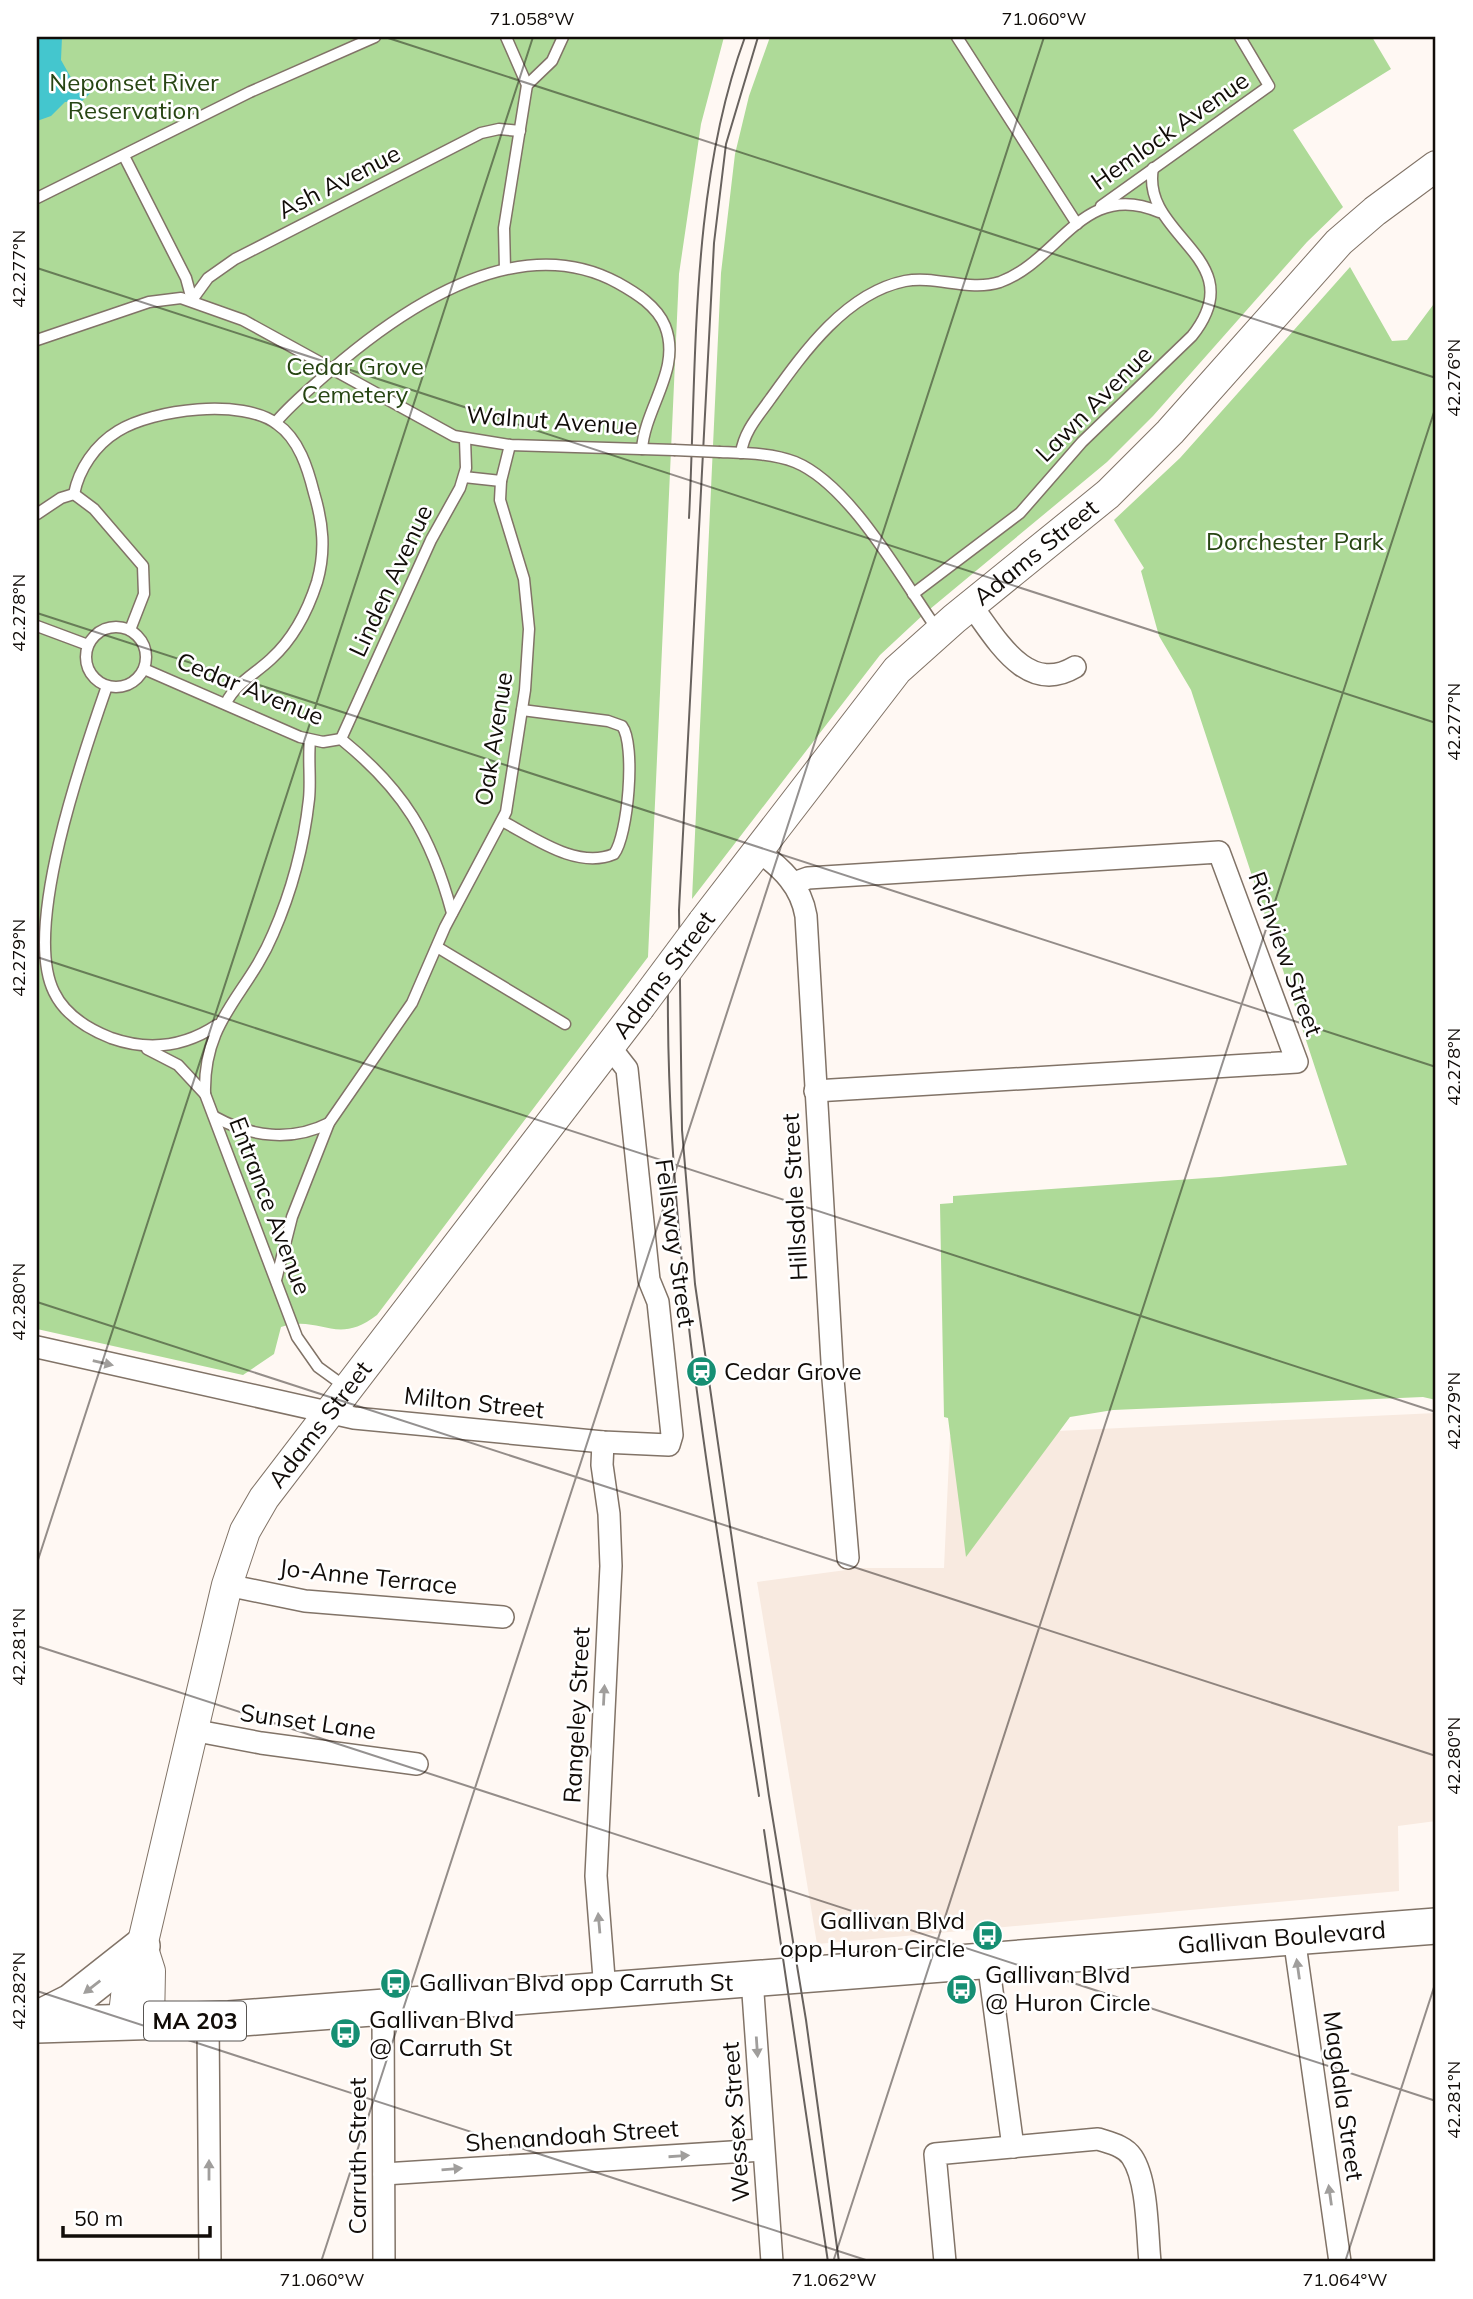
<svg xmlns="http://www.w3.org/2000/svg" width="1473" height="2299" viewBox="0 0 1473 2299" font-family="Mulish,sans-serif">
  <rect width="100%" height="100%" fill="#fff8f3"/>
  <path fill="#f8eae0" d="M1436,1413V1821L1398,1826L1399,1891L817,1944L757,1582L861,1568H944L950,1436Z"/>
  <g fill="#aeda98">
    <path d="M37,37H724L701,124L679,274L648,957L377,1315C336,1347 320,1314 281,1327L274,1354L243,1375L37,1329Z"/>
    <path d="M770,37H1372L1391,69L1293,130L1343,207L1307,242L1153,416L1107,462L924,614L880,655L692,899L721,273L735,154L749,96Z"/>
    <path d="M1350,267L1392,341L1407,340L1436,301V1400L1423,1397L1113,1410L1070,1417L966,1557L948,1418L944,1417L940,1204L953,1203V1196L1220,1177L1347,1165L1191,690L1159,636L1141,571L1144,568L1114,520L1180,458Z"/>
  </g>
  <path fill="#44c6ce" d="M37,37H62L61,60L74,83L87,87L100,84L82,101L65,102L51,116L37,121Z"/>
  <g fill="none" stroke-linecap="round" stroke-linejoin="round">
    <defs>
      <g id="service">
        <path d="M957,37L1077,224"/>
        <path d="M527,85L552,61L563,37"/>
        <path d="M124,156L186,278L192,300"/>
        <path d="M37,198L250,92L375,37"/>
        <path d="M1101,206L1269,86L1240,37"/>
        <path d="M505,269L504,228L527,85L506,37"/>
        <path d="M192,300L208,278L235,259L481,133L499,129L520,131"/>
        <path d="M37,340L149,302L181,298L243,320L454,436L510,445L674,450"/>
        <path d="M276,422C292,403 312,387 330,371C404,307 519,229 618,283C636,293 657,306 665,326C682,369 645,407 642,449"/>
        <path d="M720,452C745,453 772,453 795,462C851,485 902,580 937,629"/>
        <path d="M741,453C744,431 759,415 771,398C804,352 846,293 905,281C936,275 969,292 1000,282C1059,261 1083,179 1159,212"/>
        <path d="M464,477L501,481"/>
        <path d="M74,494C79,469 95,445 118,431C153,409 243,398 277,424C299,439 308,469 314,493C323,523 326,551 317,582C308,610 293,639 271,659C255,674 236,683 226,703"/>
        <path d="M74,494L94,509L143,566L144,594L130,630"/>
        <path d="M37,514L61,498L74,494"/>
        <path d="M913,594L1020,513L1082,442L1192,336C1254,258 1140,237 1153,168"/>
        <path d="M37,626L88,645"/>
        <circle cx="116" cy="657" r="30"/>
        <path d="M144,669L300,737L323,742L341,739C404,790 431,835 452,913"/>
        <path d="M107,686C84,752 22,928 54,992C65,1015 88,1029 111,1038C148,1051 184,1047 217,1025"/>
        <path d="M341,739L431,540L460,488L466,468L465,439"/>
        <path d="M502,821C533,837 577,870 614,854C628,836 636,744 622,726L608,721L522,710"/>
        <path d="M437,947L565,1024"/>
        <path d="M147,1049L178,1065L205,1094L297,1337L318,1367L347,1388"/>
        <path d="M205,1094C203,1019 247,996 273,934C291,893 304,844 309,799C311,780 308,760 310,740"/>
        <path d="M215,1117C251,1137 292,1142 329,1123"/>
        <path d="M276,1280L292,1217L329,1123L412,1003L445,927L506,812L525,690L529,629L524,579L500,500L501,481L510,445"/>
      </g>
      <g id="minor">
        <path d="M971,605C996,638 1026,696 1075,667"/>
        <path d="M758,851C782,868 801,886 806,916L833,1379L848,1558"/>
        <path d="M794,883L808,878L1219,852L1297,1062L815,1091"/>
        <path d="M37,1347L354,1418L603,1442L669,1445L672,1435L658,1302L649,1280L627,1069L609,1046"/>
        <path d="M603,1442L602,1465L609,1514L611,1566L596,1876L605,1991"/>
        <path d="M227,1585L305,1601L503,1617"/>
        <path d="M192,1730L261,1743L417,1764"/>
        <path d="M1294,1937L1340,2262"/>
        <path d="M988,1961L1013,2147"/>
        <path d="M752,1979L772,2262"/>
        <path d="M383,2007L384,2262"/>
        <path d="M208,2020L210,2262"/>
        <path d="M384,2174L763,2150"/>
        <path d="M945,2262L935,2154L1098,2139C1110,2143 1125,2146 1132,2157C1148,2181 1147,2233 1150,2262"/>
      </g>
      <g id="secondary">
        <path id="s1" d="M703,922L897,670L954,619L1108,494L1170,432L1339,242L1375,211L1436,166"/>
        <path d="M142,1946L150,1971L149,2022"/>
        <path id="s2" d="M123,2023L129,1970L142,1946L227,1585L245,1531L264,1498L639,1008"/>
      </g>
      <g id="trunk">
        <path d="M37,2019L71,2002L142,1946"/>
        <path id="s3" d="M37,2025L229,2019L1436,1926"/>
      </g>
    </defs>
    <use href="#service" stroke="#817367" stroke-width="13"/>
    <use href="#minor" stroke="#817367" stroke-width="24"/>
    <use href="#secondary" stroke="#817367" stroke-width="32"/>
    <use href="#trunk" stroke="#817367" stroke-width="38"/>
    <use href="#service" stroke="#fff" stroke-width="10"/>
    <use href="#minor" stroke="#fff" stroke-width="21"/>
    <use href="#secondary" stroke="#fff" stroke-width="30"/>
    <use href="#trunk" stroke="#fff" stroke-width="35"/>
    <g stroke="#68625e" stroke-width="2">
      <path d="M758,37L726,144L714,243L679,910L682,1130L695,1284L769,1796L806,2020L839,2262"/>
      <path d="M689,518C697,360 690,186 745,37"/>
      <path d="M668,979C665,1253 717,1526 759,1796"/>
      <path d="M764,1830L828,2262"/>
    </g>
    <defs>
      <path id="service-bridge" d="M674,450L720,452"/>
      <path id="secondary-bridge" d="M639,1008L703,922"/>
    </defs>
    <use href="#service-bridge" stroke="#817367" stroke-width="13" stroke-linecap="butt"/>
    <use href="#secondary-bridge" stroke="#817367" stroke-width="32" stroke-linecap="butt"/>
    <use href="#service-bridge" stroke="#fff" stroke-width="10"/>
    <use href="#secondary-bridge" stroke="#fff" stroke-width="30"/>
  </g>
  <defs><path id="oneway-solid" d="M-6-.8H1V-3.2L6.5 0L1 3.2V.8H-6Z" transform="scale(1.75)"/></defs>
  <g fill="#a09e9c">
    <use href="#oneway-solid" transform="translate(103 1363) rotate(13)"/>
    <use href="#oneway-solid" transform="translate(604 1695) rotate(-87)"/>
    <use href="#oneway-solid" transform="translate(599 1923) rotate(-95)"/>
    <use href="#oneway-solid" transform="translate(1298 1969) rotate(-98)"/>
    <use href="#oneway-solid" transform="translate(92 1987) rotate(142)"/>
    <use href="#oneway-solid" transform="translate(757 2047) rotate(86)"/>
    <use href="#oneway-solid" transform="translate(679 2156) rotate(-4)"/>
    <use href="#oneway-solid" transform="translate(452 2169) rotate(-5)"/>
    <use href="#oneway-solid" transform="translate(209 2170) rotate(-90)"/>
    <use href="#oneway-solid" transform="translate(1330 2195) rotate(-98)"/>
  </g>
  <path fill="none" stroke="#110c08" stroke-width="2" stroke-opacity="0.45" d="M385,37L1436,378M37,268L1436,723M37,613L1436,1067M37,957L1436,1412M37,1302L1436,1756M37,1563L533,37M37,1646L1436,2101M37,1991L872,2262M321,2262L1044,37M833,2262L1436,406M1345,2262L1436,1981"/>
  <defs>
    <symbol id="station-disc" viewBox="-11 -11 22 22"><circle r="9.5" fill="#168f73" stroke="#fff"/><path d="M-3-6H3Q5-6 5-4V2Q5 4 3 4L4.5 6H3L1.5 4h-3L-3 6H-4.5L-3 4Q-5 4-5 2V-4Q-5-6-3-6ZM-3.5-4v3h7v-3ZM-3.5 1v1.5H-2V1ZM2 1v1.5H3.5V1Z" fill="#fff"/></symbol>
    <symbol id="bus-disc" viewBox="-11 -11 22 22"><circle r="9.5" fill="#168f73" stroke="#fff"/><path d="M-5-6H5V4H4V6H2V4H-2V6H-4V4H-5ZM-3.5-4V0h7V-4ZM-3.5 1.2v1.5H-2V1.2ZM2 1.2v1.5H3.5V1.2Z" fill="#fff"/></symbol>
  </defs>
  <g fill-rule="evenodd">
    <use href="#station-disc" x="684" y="1354" width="35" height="35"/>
    <use href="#bus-disc" x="970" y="1918" width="35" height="35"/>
    <use href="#bus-disc" x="378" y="1966" width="35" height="35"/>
    <use href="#bus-disc" x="944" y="1972" width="35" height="35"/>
    <use href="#bus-disc" x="328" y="2016" width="35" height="35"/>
  </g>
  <g text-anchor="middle" stroke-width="5" stroke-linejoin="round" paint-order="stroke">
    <rect fill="#fff" stroke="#585552" stroke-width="2" x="144" y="2001.5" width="102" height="39" rx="5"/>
    <g font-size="23" font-weight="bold" fill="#110c08">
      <text x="195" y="2029">MA 203</text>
    </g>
    <g font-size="24" fill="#274513" stroke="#fff">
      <text x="134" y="91">Neponset River<tspan x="134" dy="28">Reservation</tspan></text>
      <text x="355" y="375">Cedar Grove<tspan x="355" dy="28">Cemetery</tspan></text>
      <text x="1295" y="550">Dorchester Park</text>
    </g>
    <g font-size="24" fill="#110c08" stroke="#fff">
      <text transform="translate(1170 131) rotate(-35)" y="8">Hemlock Avenue</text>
      <text transform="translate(339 182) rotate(-27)" y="8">Ash Avenue</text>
      <text transform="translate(1094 404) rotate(-45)" y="8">Lawn Avenue</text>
      <text transform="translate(552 421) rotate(4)" y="8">Walnut Avenue</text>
      <text dy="8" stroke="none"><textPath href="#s1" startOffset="500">Adams Street</textPath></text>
      <text transform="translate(391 581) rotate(-65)" y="8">Linden Avenue</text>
      <text transform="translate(250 689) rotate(22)" y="8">Cedar Avenue</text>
      <text transform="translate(494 739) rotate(-81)" y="8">Oak Avenue</text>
      <text transform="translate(1285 954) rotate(70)" y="8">Richview Street</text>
      <text transform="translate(664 975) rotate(-53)" y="8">Adams Street</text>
      <text transform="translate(795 1197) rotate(-93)" y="8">Hillsdale Street</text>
      <text transform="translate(270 1206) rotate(69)" y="8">Entrance Avenue</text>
      <text transform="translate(675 1243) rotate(82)" y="8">Fellsway Street</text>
      <text transform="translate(474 1403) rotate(6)" y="8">Milton Street</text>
      <text dy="8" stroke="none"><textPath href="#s2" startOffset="639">Adams Street</textPath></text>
      <text transform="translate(368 1577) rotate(6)" y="8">Jo-Anne Terrace</text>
      <text transform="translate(577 1715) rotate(-87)" y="8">Rangeley Street</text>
      <text transform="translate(308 1722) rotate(8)" y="8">Sunset Lane</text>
      <text dy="8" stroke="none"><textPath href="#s3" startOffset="1248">Gallivan Boulevard</textPath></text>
      <text transform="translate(1343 2096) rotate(82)" y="8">Magdala Street</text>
      <text transform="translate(736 2122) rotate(-94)" y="8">Wessex Street</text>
      <text transform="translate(572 2136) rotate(-4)" y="8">Shenandoah Street</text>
      <text transform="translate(358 2156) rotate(-90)" y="8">Carruth Street</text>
    </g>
    <g font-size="24" fill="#110c08" stroke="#fff" text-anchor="start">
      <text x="724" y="1380">Cedar Grove</text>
      <text x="965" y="1929" text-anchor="end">Gallivan Blvd<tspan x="965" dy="28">opp Huron Circle</tspan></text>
      <text x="985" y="1983">Gallivan Blvd<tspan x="985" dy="28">@ Huron Circle</tspan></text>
      <text x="419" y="1991">Gallivan Blvd opp Carruth St</text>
      <text x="369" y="2028">Gallivan Blvd<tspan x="369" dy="28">@ Carruth St</tspan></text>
    </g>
  </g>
  <rect width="1473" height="2299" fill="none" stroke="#ffffff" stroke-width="77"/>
  <path d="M63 2226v10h147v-10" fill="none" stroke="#110c08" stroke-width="3.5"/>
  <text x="74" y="2226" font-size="21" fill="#110c08" stroke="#ffffff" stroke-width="5" paint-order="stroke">50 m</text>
  <rect x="38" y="38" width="1396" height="2222" fill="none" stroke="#110c08" stroke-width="2.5"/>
  <g font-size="18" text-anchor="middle" fill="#110c08">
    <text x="532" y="25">71.058°W</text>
    <text x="1044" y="25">71.060°W</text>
    <text transform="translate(19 269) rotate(-90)" y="6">42.277°N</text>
    <text transform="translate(1454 378) rotate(-90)" y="6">42.276°N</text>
    <text transform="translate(19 613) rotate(-90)" y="6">42.278°N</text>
    <text transform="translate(1454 722) rotate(-90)" y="6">42.277°N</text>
    <text transform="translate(19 958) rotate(-90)" y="6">42.279°N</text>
    <text transform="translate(1454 1067) rotate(-90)" y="6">42.278°N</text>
    <text transform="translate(19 1302) rotate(-90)" y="6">42.280°N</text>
    <text transform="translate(1454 1411) rotate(-90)" y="6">42.279°N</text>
    <text transform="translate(19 1647) rotate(-90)" y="6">42.281°N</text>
    <text transform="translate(1454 1756) rotate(-90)" y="6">42.280°N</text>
    <text transform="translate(19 1991) rotate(-90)" y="6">42.282°N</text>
    <text transform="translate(1454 2100) rotate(-90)" y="6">42.281°N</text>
    <text x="322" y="2286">71.060°W</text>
    <text x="834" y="2286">71.062°W</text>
    <text x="1345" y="2286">71.064°W</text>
  </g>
</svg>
